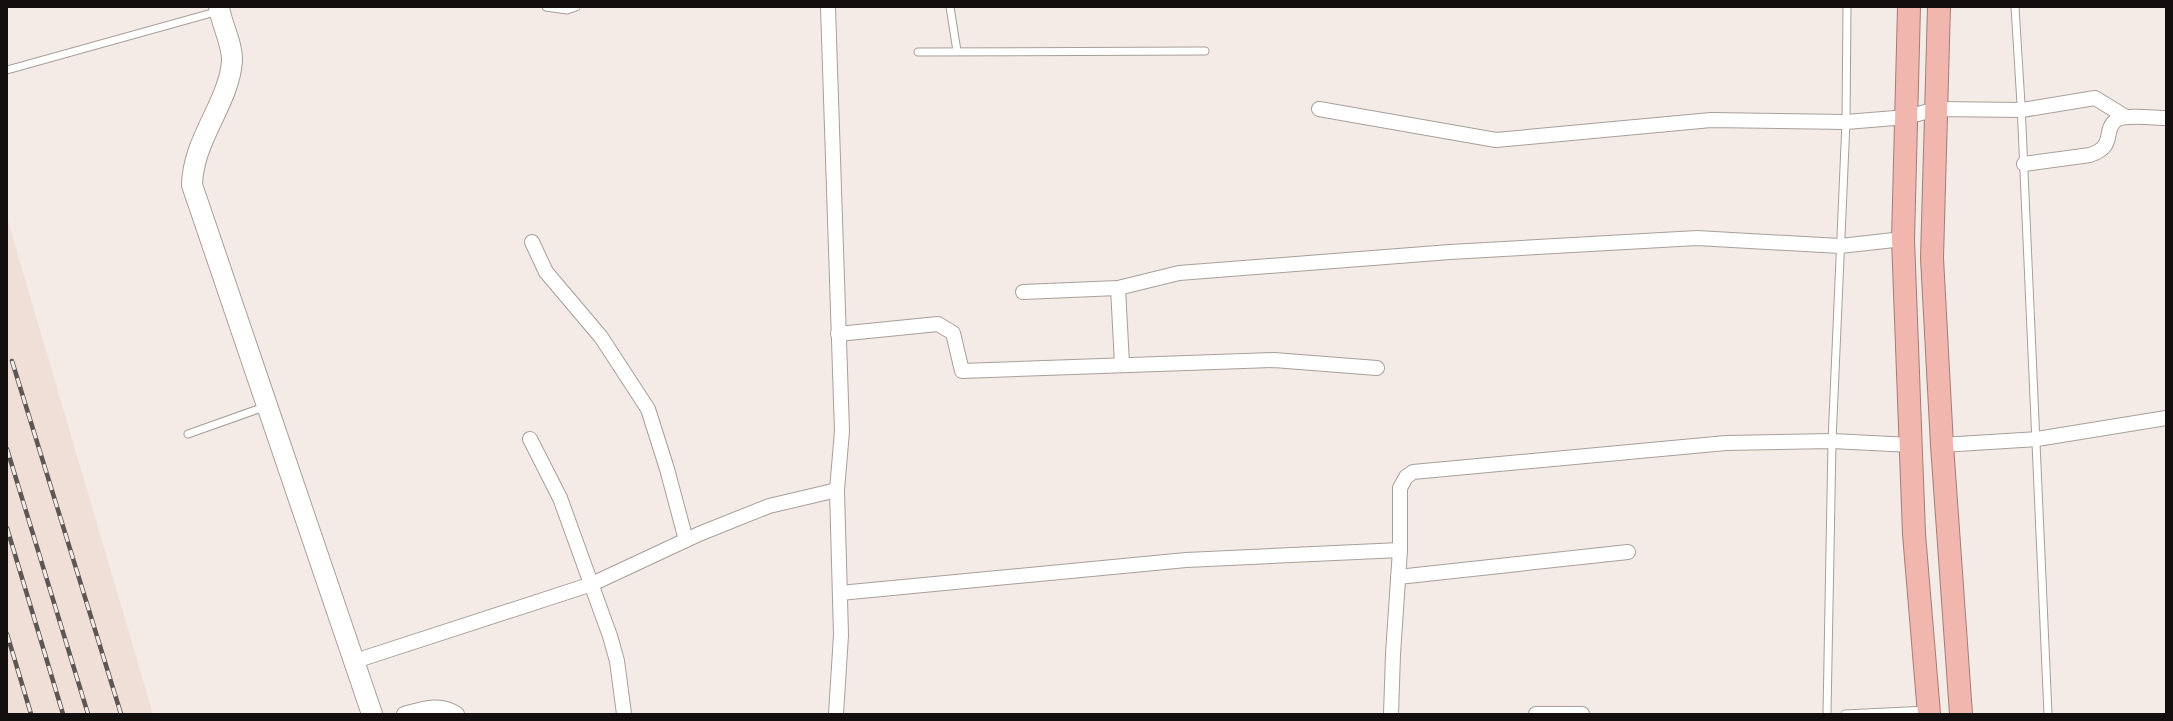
<svg xmlns="http://www.w3.org/2000/svg" width="2173" height="721" viewBox="0 0 2173 721" font-family="Commissioner,sans-serif">
  <rect width="100%" height="100%" fill="#f4ebe7"/>
  <path fill="#f0dfd7" d="M7,218L153,714H7Z"/>
  <g fill="none" stroke-linecap="round" stroke-linejoin="round">
    <defs>
      <g id="lane">
        <path d="M546,7L567,10L576,7"/>
        <path d="M950,7L957,51"/>
        <path d="M2015,7L2021,104L2048,714"/>
        <path d="M918,52L1205,51"/>
        <path d="M7,70L219,11"/>
        <path d="M188,434L267,406"/>
        <path d="M1827,714L1832,441L1846,122L1847,7"/>
        <path d="M1845,714L1927,710"/>
      </g>
      <g id="street">
        <path d="M828,7L842,431L837,490L841,635L836,714"/>
        <path d="M1319,109L1496,140L1711,120L1846,122L1907,117L1936,109L2022,110L2095,98L2126,117"/>
        <path d="M2024,164L2090,155C2117,146 2102,131 2116,120C2125,114 2154,118 2166,118"/>
        <path d="M532,242L546,272L601,337L648,409L667,469L686,540"/>
        <path d="M1118,288L1122,364"/>
        <path d="M1023,292L1118,288L1179,273L1450,252L1697,238L1840,246L1903,239"/>
        <path d="M838,334L938,324L953,333L962,371L1274,360L1377,368"/>
        <path d="M530,439L560,498L610,636L617,661L624,714"/>
        <path d="M1942,445L2037,439L2166,418"/>
        <path d="M1398,577L1628,552"/>
        <path d="M840,593L1186,560L1400,550"/>
        <path d="M355,661L592,584L699,534L769,506L837,490"/>
        <path d="M404,714C422,709 440,702 457,714"/>
        <path d="M1391,714L1393,654L1400,550V488L1406,477L1413,472L1726,443L1832,441L1911,445"/>
        <path d="M1536,714H1582"/>
      </g>
      <path id="secondary" d="M219,7C221,23 233,45 232,61C229,103 193,139 192,185L372,714"/>
      <g id="highway">
        <path d="M1909,7L1903,239L1914,534L1929,714"/>
        <path d="M1939,7L1932,258L1942,445L1961,714"/>
      </g>
    </defs>
    <use href="#lane" stroke="#a89f9b" stroke-width="9"/>
    <use href="#street" stroke="#a89f9b" stroke-width="16"/>
    <use href="#secondary" stroke="#a89f9b" stroke-width="22"/>
    <use href="#highway" stroke="#a37c76" stroke-width="24"/>
    <use href="#lane" stroke="#fff" stroke-width="7"/>
    <use href="#street" stroke="#fff" stroke-width="14"/>
    <use href="#secondary" stroke="#fff" stroke-width="20"/>
    <use href="#highway" stroke="#f1b7ae" stroke-width="22"/>
    <defs>
      <g id="rail">
        <path d="M12,361L121,714"/>
        <path d="M7,449L88,714"/>
        <path d="M7,528L63,714"/>
        <path d="M7,634L31,714"/>
      </g>
    </defs>
    <use href="#rail" stroke="#5c5755" stroke-width="4.5"/>
    <use href="#rail" stroke="#f4ebe7" stroke-width="3" stroke-dasharray="9" stroke-linecap="butt"/>
  </g>
  <rect width="2173" height="721" fill="none" stroke="#120f0e" stroke-width="16"/>
</svg>
